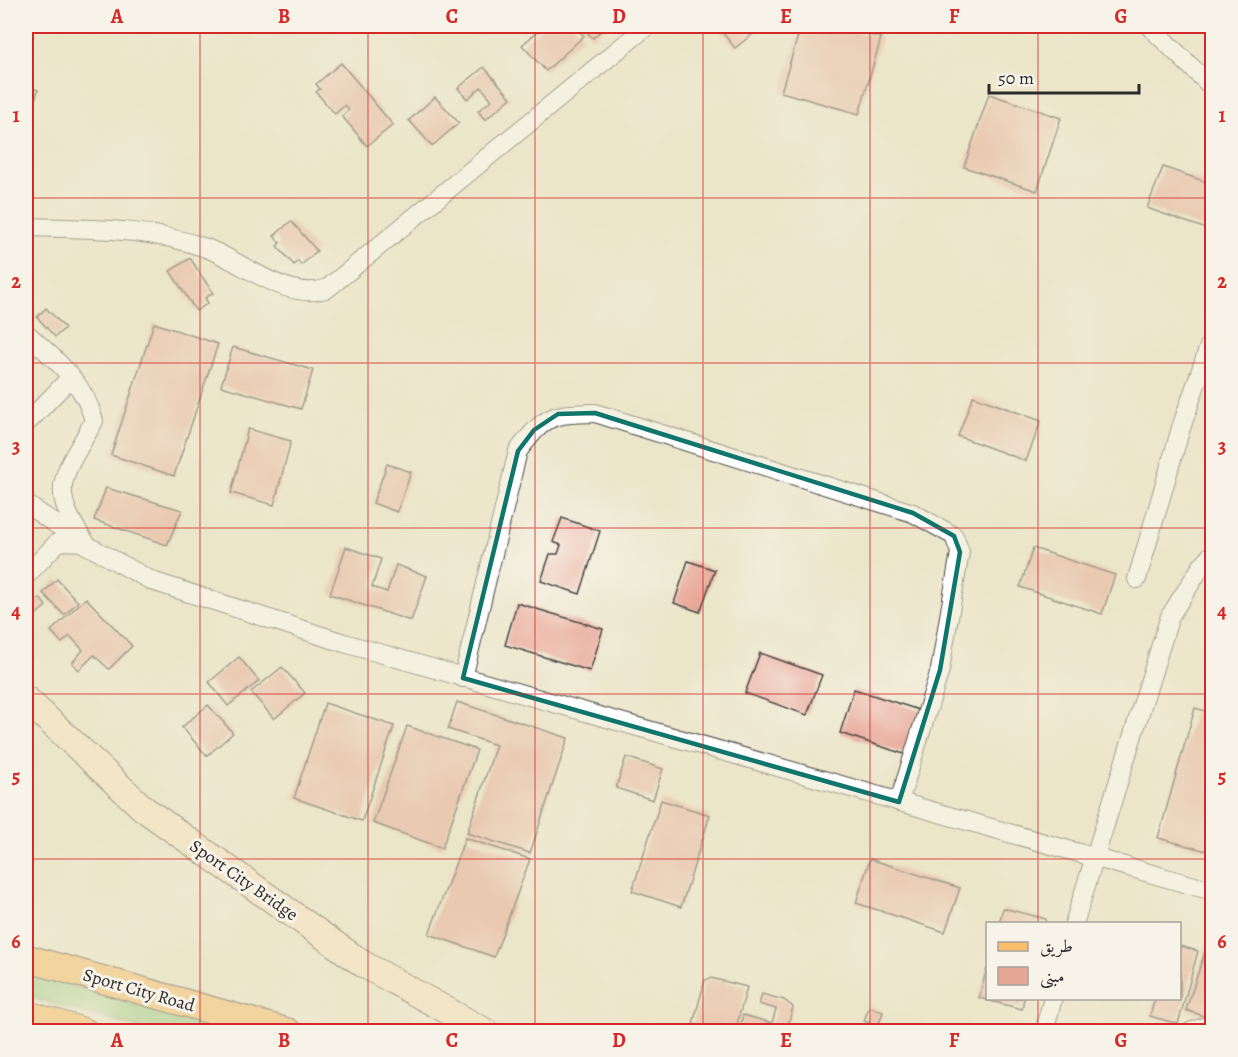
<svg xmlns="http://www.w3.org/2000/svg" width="1238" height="1057" viewBox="0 0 1238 1057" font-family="Alegreya,Amiri,serif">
  <rect width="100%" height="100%" fill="#f7f3e8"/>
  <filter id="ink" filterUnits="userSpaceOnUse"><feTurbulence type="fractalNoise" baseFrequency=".0167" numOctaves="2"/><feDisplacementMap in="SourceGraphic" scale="12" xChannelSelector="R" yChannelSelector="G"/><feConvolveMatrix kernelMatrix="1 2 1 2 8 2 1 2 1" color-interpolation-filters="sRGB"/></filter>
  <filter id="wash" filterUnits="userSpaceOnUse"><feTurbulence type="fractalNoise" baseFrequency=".008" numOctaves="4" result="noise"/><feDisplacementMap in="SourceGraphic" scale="24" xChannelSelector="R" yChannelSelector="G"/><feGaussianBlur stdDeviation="1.35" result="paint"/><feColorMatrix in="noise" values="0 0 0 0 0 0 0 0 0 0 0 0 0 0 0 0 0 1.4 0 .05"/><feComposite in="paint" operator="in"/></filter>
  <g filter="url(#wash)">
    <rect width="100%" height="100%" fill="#ebe5c9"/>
    <path fill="#92ca7d" stroke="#5e7a54" stroke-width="1.5" d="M26,971L224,1031H148L26,996Z"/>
    <g id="blocks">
      <g fill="#e8a696">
        <path d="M544,26H574L584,36L546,71L522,45Z"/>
        <path d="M581,26H606L593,38Z"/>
        <path d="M717,26H763L735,48Z"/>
        <path d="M801,26H838L881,38L859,114L781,92Z"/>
        <path d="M341,63L393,125L367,146L342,116L349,110L345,105L335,114L316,92L320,89L316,84Z"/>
        <path d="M484,67L511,98L485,120L478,111L492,100L481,87L467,99L458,88Z"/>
        <path d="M26,86L38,90L26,129Z"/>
        <path d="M989,94L1061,118L1037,191L964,167Z"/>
        <path d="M435,97L459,123L432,146L409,120Z"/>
        <path d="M1163,167L1212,184V231L1147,208Z"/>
        <path d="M291,221L317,251L301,265L298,261L294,265L277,246L280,243L274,236Z"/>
        <path d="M190,258L213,293L205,298L208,303L196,311L170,271Z"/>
        <path d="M46,308L65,328L55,337L37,317Z"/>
        <path d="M154,323L218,344L174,476L111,455Z"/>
        <path d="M233,347L313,370L301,409L221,386Z"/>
        <path d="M973,396L1041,421L1026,461L958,436Z"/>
        <path d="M248,429L291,441L274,505L231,493Z"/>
        <path d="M387,464L411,472L397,512L373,503Z"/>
        <path d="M106,488L182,510L167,545L94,520Z"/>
        <path d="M562,518L600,531L580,594L541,581L550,554H558L561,545L553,542Z"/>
        <path d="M346,547L381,559L372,587L387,592L396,565L427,576L411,621L330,594Z"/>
        <path d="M1033,548L1115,575L1102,614L1020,587Z"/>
        <path d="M688,561L715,570L700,612L674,603Z"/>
        <path d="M57,579L78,602L64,615L43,593Z"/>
        <path d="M27,596L33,604L40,598L46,606L26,623Z"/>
        <path d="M86,598L132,646L109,669L94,655L79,670L72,663L83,650L70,636L62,643L51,631Z"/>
        <path d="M517,603L603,629L590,671L505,645Z"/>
        <path d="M760,653L822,675L807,715L745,693Z"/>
        <path d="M239,657L259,681L228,706L209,682Z"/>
        <path d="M282,667L305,693L274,719L251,692Z"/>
        <path d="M854,689L925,712L910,756L840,733Z"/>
        <path d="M457,702L568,738L530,853L467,833L496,745L448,729Z"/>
        <path d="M325,703L394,726L362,821L294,798Z"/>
        <path d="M208,705L233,733L207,756L182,727Z"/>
        <path d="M1195,708L1212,713V832L1207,851L1158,838Z"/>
        <path d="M407,726L477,750L442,848L373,823Z"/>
        <path d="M626,757L663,769L653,800L616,788Z"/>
        <path d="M661,800L710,815L681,907L632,891Z"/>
        <path d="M465,838L530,859L494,957L429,934Z"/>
        <path d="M870,859L960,888L945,932L856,903Z"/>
        <path d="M1003,908L1046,919L1045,924H999Z"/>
        <path d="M1209,939L1212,940V1019L1186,1010Z"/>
        <path d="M1180,946L1198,951L1178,1024L1150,1016L1155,998H1180Z"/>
        <path d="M987,968L988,998H1024L1022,1009L979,998Z"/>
        <path d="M711,978L747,987L735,1032H721L693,1024L705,980Z"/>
        <path d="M762,994L784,1000L793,1007L786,1032H744L745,1029L740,1028L743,1015L772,1023L776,1009L759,1004Z"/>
        <path d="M869,1007L883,1012L878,1026L864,1021Z"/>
      </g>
    </g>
  </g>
  <g filter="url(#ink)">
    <use href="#blocks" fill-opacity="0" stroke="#484743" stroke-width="1.5"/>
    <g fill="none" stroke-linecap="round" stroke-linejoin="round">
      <defs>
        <g id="minor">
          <path d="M1149,26L1212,87"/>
          <path d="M26,227C88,229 146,227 206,248C244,262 288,303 328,288L647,26"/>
          <path d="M26,333C54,358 85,383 94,421C63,477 46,487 87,545"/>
          <path d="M26,424L71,377"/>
          <path d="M26,504L78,539"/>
          <path d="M26,576L57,543L65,541L81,542L152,581L344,643L1212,891"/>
          <path d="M1137,579L1181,428L1212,338"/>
          <path d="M463,678L518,451C546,415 550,414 595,413L913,513L954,536L960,552L940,670L899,802"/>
          <path d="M1074,924L1170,616L1201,567L1212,554"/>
          <path d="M1044,1032L1053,998"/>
          <path d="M1190,1032L1212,1024"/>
        </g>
        <path id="secondary" d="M26,699L144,809L363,964L486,1032"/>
        <g id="primary">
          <path d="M26,958L288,1032"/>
          <path d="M26,1014L85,1032"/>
        </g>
      </defs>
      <use href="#minor" stroke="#484743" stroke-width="20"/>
      <use href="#secondary" stroke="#484743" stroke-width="28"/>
      <use href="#primary" stroke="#484743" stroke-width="29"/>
      <use href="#minor" stroke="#fff" stroke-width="18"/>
      <use href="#secondary" stroke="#fde5c5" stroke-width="26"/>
      <use href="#primary" stroke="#fabe6d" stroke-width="27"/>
    </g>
  </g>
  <path d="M0 0H1238V1057H0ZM595,413L913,513L954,536L960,552L940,670L899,802L463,678L518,451L534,430L558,414Z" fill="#ebe5c9" fill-opacity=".55" fill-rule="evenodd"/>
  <path fill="none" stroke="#0f766e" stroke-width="4.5" stroke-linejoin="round" d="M595,413L913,513L954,536L960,552L940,670L899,802L463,678L518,451L534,430L558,414Z"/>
  <path fill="none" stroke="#d62828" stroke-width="1.5" stroke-opacity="0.55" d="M200,26V1032M368,26V1032M535,26V1032M703,26V1032M870,26V1032M1038,26V924M26,198H1212M26,363H1212M26,528H1212M26,694H1212M26,859H1212M1038,998V1032"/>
  <g text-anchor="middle" stroke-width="6" stroke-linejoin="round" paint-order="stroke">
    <g font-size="18" fill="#2b2b2b" stroke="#f7f3e8">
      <text transform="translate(244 880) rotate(35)" y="6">Sport City Bridge</text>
      <text transform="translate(139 990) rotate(16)" y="6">Sport City Road</text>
    </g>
  </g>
  <rect width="1238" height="1057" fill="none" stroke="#f7f3e8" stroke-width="66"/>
  <rect x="986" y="922" width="195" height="78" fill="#f7f3e8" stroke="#a5a39c" stroke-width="1.5"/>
  <rect x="998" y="942" width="30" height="9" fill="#fabe6d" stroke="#a5a39c" stroke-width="1.5"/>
  <text x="1040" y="952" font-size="18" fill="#2b2b2b">طريق</text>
  <rect x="998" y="967" width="30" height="18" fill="#e8a696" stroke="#a5a39c" stroke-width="1.5"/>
  <text x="1040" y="982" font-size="18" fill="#2b2b2b">مبنى</text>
  <path d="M989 84v9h150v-9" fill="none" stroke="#2b2b2b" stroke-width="3"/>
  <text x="998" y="84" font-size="18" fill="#2b2b2b" stroke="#f7f3e8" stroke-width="4.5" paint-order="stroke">50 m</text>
  <rect x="33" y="33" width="1172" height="991" fill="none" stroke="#d62828" stroke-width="2"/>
  <g font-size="20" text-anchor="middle" font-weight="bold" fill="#d62828">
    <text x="117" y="23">A</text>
    <text x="284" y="23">B</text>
    <text x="452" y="23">C</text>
    <text x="619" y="23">D</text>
    <text x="786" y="23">E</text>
    <text x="954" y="23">F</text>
    <text x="1121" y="23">G</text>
    <text x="16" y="122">1</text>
    <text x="1222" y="122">1</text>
    <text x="16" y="288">2</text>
    <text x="1222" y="288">2</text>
    <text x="16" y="453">3</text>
    <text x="1222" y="453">3</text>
    <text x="16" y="618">4</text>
    <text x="1222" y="618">4</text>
    <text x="16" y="783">5</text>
    <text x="1222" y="783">5</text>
    <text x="16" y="948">6</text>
    <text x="1222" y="948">6</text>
    <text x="117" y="1047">A</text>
    <text x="284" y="1047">B</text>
    <text x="452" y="1047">C</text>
    <text x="619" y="1047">D</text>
    <text x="786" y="1047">E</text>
    <text x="954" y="1047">F</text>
    <text x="1121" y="1047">G</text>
  </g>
</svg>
